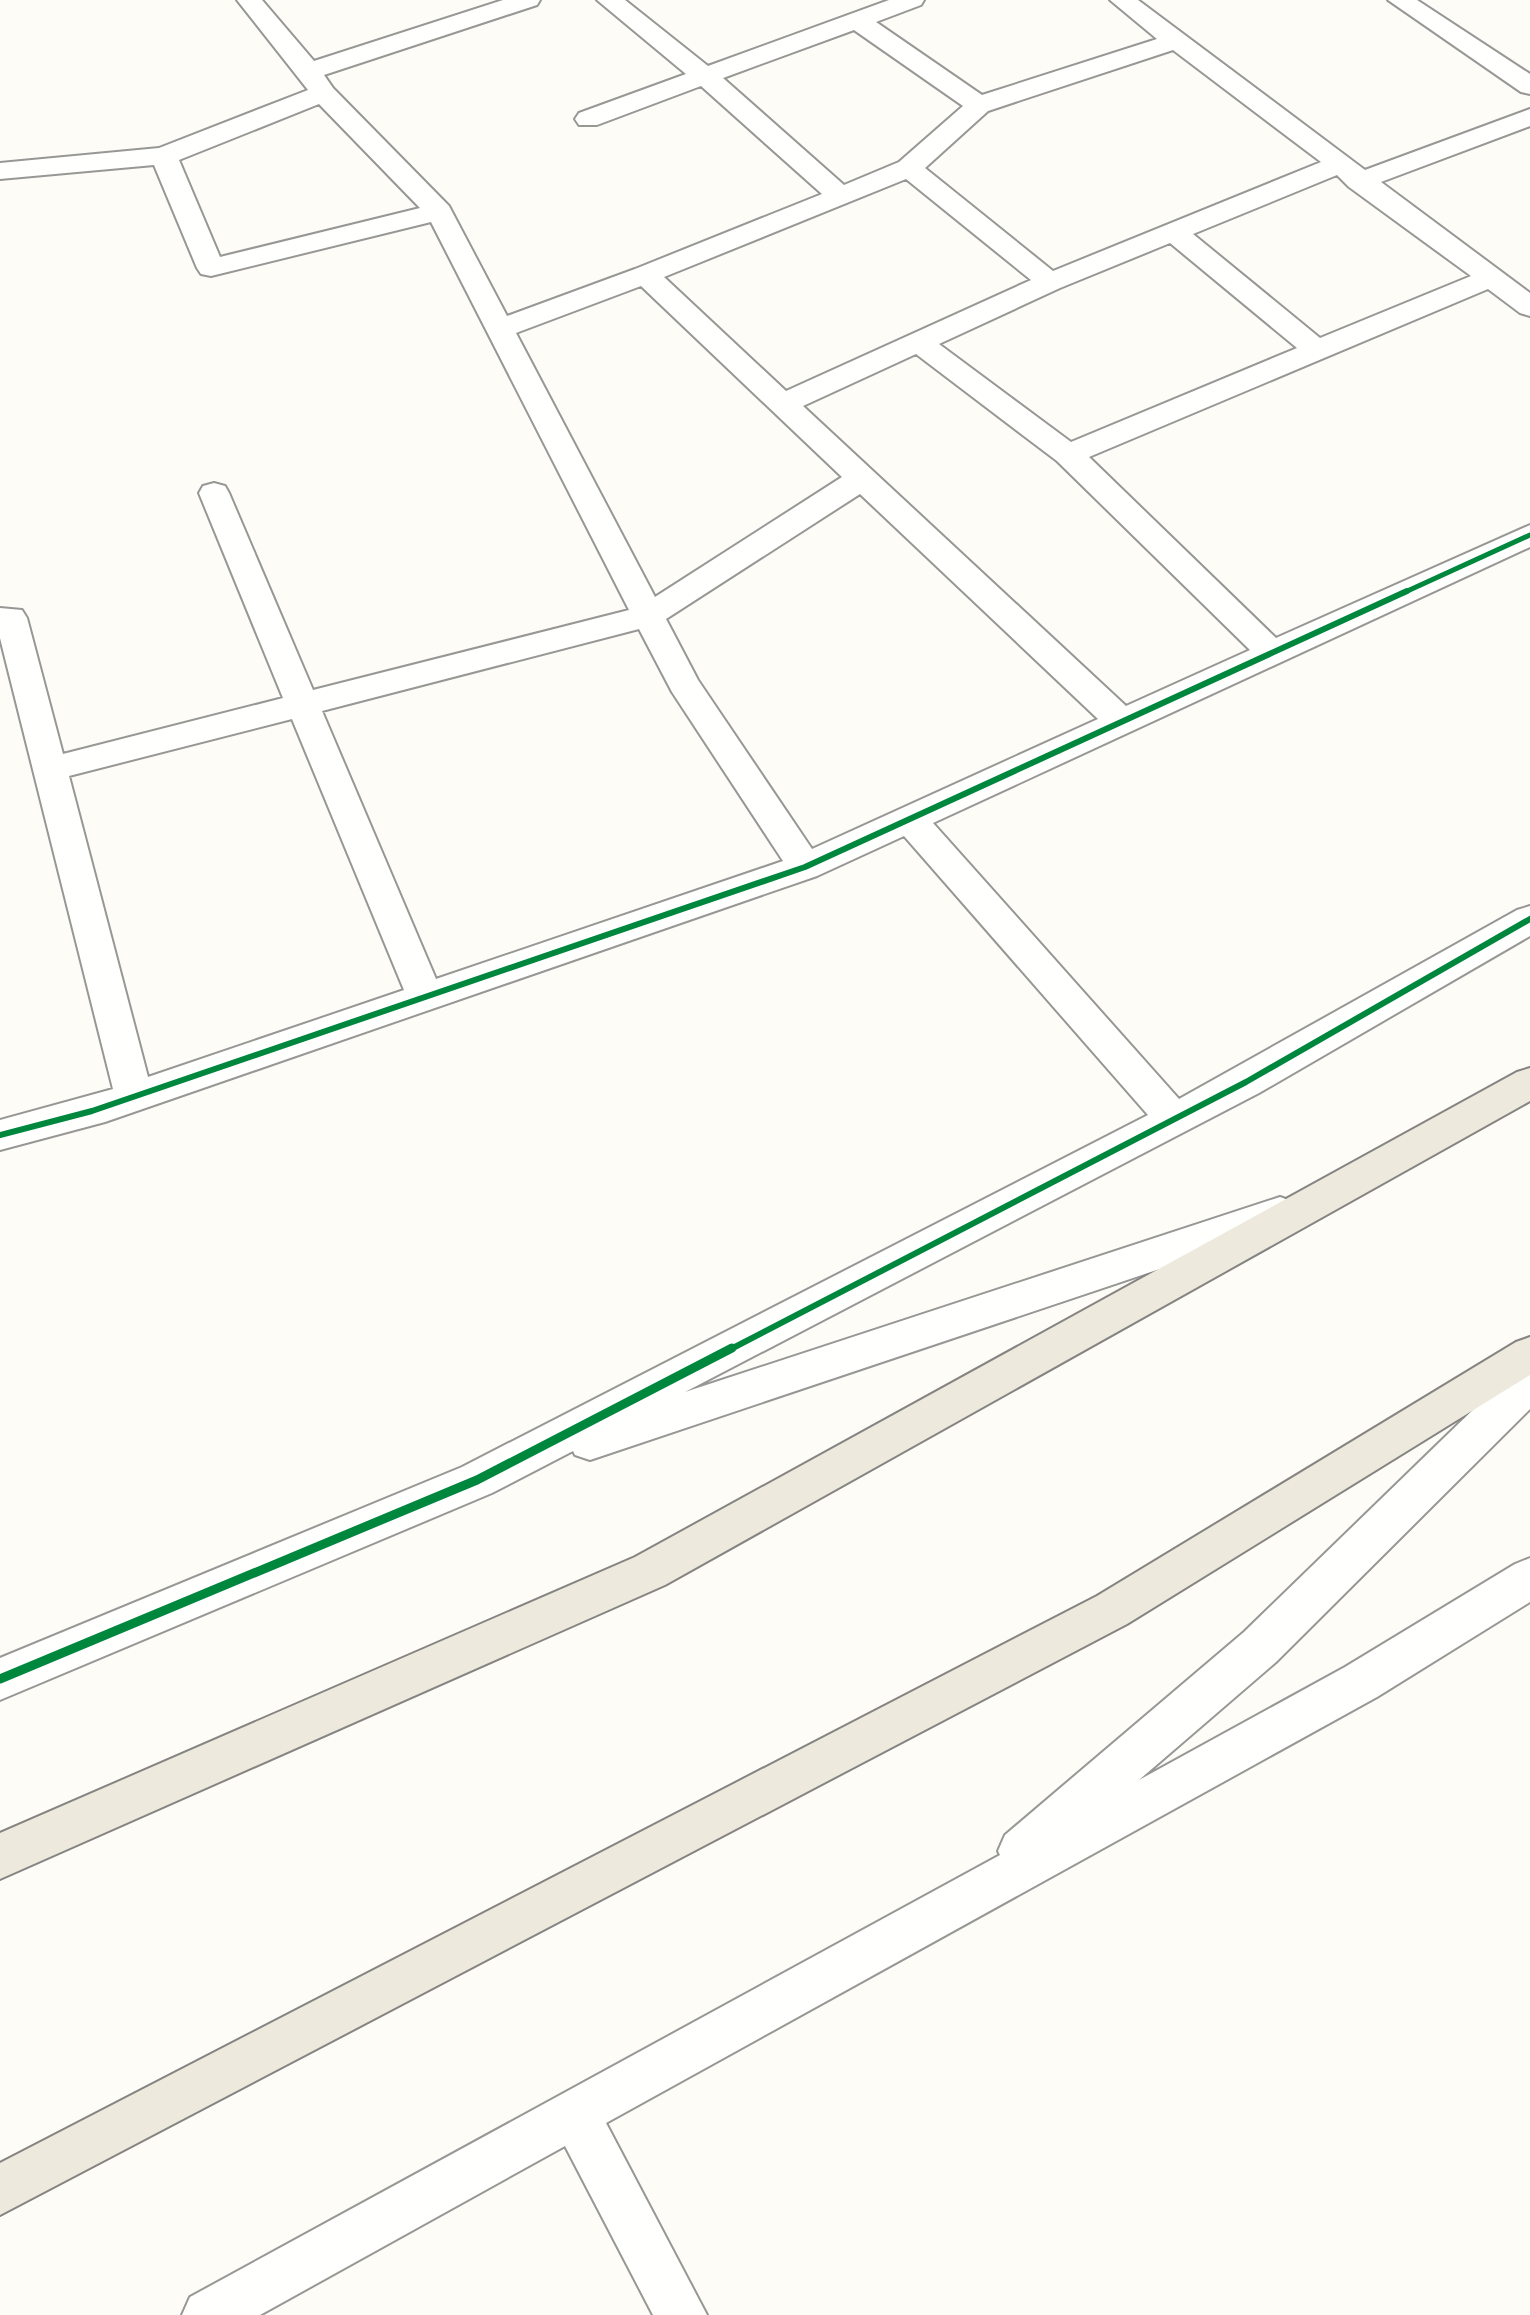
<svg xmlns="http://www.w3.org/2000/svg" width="1530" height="2315" viewBox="0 0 1530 2315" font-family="'Zilla Slab',serif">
  <rect width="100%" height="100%" fill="#fdfcf7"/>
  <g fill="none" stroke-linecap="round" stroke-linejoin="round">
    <defs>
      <g id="minor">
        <path d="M237,0H262L314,61L503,0H540L537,5L324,75L333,88L449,206L507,316L635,269L822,194L701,86L597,125H579L575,119L579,113L686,74L597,0H625L708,66L889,0H924L921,5L876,22L982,95L1157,39L1110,0H1138L1365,170L1530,109V126L1381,182L1530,293V316L1520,313L1488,289L1089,457L1276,638L1530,525V547L933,823L1179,1099L1517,910L1530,906V936L1259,1093L685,1392L1280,1197L1294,1202L1300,1213L1294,1224L590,1460L575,1455L573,1451L492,1493L0,1700V1658L462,1467L1148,1115L904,836L817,876L105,1122L0,1150V1120L113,1089L0,638V608L22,610L27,618L63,754L283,698L199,493L203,486L214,483L225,486L229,493L313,690L629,610L431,222L211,276L201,274L197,268L154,165L0,179V163L159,148L308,90ZM854,30L963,106L899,162L844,185L723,78ZM1173,50L1321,162L1053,271L925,168L988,111ZM319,104L420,208L220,257L179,160ZM1337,175L1349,187L1471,276L1320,338L1193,234ZM906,179L1031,280L786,391L664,277ZM1170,243L1297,348L1071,442L939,344L1060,288ZM641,286L842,477L655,597L516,333ZM916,354L1057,461L1250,650L1126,706L803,406ZM860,494L1098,719L812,849L698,680L666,619ZM639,629L672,692L783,861L436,979L322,711ZM292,719L404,990L148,1077L69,776Z"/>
        <path d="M1388,0H1417L1530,74V94L1521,92Z"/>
        <path d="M1530,1364V1409L1276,1662L1139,1780L1345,1667L1515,1564L1530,1558V1602L1377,1697L606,2123L707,2315H653L565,2146L260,2315H182L190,2297L1000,1855L998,1851L1005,1835L1244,1632L1515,1369Z"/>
      </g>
      <g id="major">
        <path d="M1530,1068V1101L665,1585L0,1879V1833L635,1557L1517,1072Z"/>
        <path d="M1530,1337V1375L1127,1624L0,2215V2163L1097,1596L1516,1342Z"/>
      </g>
    </defs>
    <use href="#minor" stroke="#979795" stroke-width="4"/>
    <use href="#major" stroke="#858482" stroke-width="4"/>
    <use href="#minor" fill="#fffffe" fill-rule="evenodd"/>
    <use href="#major" fill="#ede9dc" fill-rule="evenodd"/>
    <defs>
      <path id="cycleway-far2" d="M1403,593L1530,535"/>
      <g id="cycleway-far1">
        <path d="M0,1135L92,1111L805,867L1407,591"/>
        <path d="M729,1350L1246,1082L1530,919"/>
      </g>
      <path id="cycleway" d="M0,1679L477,1480L732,1348"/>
    </defs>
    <use href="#cycleway-far2" stroke="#fff" stroke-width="9"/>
    <use href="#cycleway-far1" stroke="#fff" stroke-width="10"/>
    <use href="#cycleway" stroke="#fff" stroke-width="13"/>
    <use href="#cycleway-far2" stroke="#00873e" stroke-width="5"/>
    <use href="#cycleway-far1" stroke="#00873e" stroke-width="6"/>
    <use href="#cycleway" stroke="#00873e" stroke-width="9"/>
  </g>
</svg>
